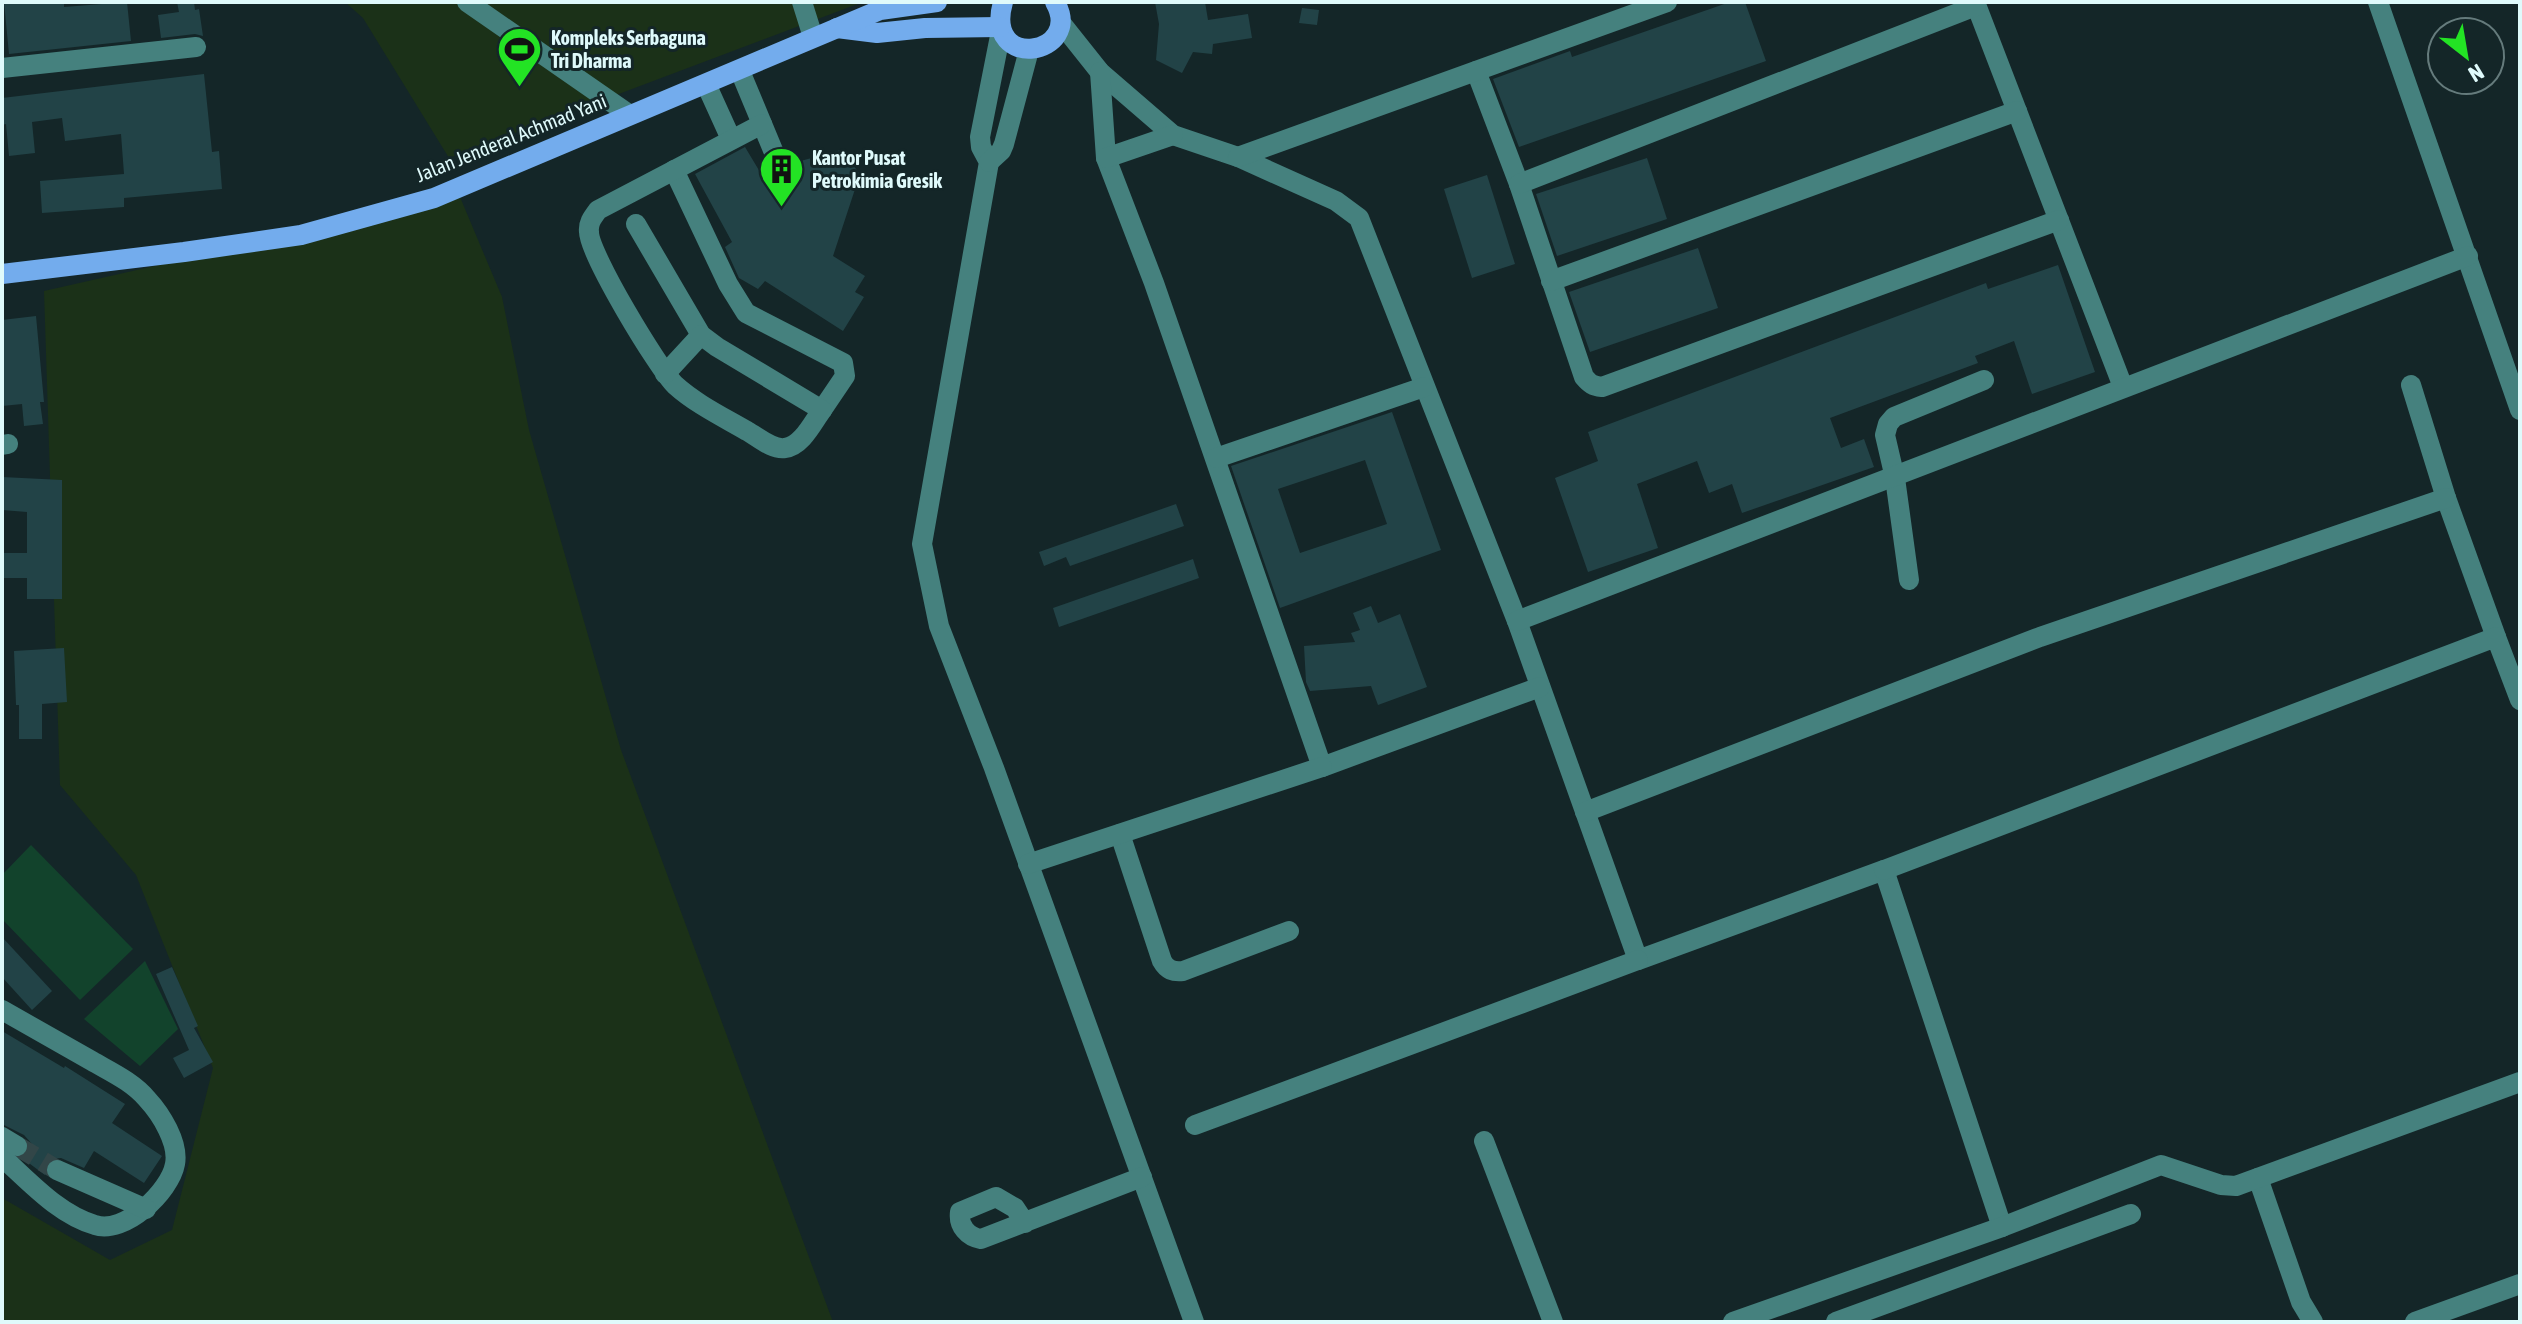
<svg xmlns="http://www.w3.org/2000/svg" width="2522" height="1324" viewBox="0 0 2522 1324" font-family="'Asap Condensed',sans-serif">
  <rect width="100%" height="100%" fill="#142628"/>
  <g fill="#1b3118">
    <path d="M345,2H863L449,158L363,18Z"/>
    <path d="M460,197L502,297L529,430L621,750L833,1322H2V1198L110,1260L172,1230L213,1068L136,875L60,785L44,291Z"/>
  </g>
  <g fill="#12432c">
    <path d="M31,845L133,949L80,1000L2,919V875Z"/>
    <path d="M145,961L178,1029L140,1066L84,1019Z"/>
  </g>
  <g fill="#224347" fill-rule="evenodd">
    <path d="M4,2H64V7L127,2L131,41L9,54Z"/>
    <path d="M177,2H194L195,10L199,9L203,36L195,34L161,38L158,15L179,12Z"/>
    <path d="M1155,2H1205L1208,20L1248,14L1252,38L1213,44L1212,54L1193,52L1182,73L1156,60L1159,24Z"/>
    <path d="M1730,2H1745L1766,61L1519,147L1493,79L1570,51L1572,57Z"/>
    <path d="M1302,8L1319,10L1317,25L1299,23Z"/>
    <path d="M204,74L212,152L219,151L222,189L124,198V207L42,213L40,181L124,174L121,134L65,141L62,118L32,122L35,153L9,156L6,124L2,125V98Z"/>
    <path d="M745,147L760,172L841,150L860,174L833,256L865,276L855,292L864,297L843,331L765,281L758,289L739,278L725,247L732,242L695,174Z"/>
    <path d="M1647,158L1667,219L1557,256L1536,194Z"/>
    <path d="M1487,175L1515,264L1472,278L1444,189Z"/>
    <path d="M1698,248L1718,308L1590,352L1569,292Z"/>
    <path d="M2058,265L2095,372L2032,394L2014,341L1975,356L1978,363L1830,418L1841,448L1864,439L1874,467L1742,513L1732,484L1709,493L1697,461L1637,484L1658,548L1588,572L1555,478L1598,461L1588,432L1986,283L1988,289Z"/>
    <path d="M36,316L44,402H40L43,424L24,426L22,404L2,406V320Z"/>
    <path d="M1392,412L1441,550L1280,608L1231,466ZM1365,460L1387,524L1300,553L1278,489Z"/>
    <path d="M2,477L62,480V599H27V578H2V553H27V512L2,510Z"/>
    <path d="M1176,504L1184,526L1070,566L1066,557L1044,566L1039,552Z"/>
    <path d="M1193,559L1199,578L1059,627L1053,608Z"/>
    <path d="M1371,606L1378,623L1400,614L1427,687L1378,705L1371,686L1310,691L1306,682L1304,646L1355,642L1351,633L1360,630L1353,613Z"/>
    <path d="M64,648L67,702L42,704V739H19V705H16L14,651Z"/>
    <path d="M2,937L52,991L32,1010L2,977Z"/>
    <path d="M172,967L198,1026L194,1028L213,1062L184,1078L173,1058L189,1050L156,974Z"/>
    <path d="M2,1031L64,1068L65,1066L125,1104L112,1123L162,1156L144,1183L94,1151L84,1168L61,1158L50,1159L45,1166V1175L22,1158L28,1153L32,1144L24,1135L2,1124Z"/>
  </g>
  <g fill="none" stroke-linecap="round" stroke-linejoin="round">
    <path stroke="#324648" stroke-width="20" stroke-dasharray="20 10" stroke-linecap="butt" d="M17,1146L57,1170"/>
    <g stroke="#45817e" stroke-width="20">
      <path d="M467,2L630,115"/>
      <path d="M802,2L813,37"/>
      <path d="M1975,2L2123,387"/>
      <path d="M2378,2L2520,410"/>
      <path d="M1061,23L1100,72L1173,135L1238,157L1336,201L1359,218L1517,621L1638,960L1884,870L2002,1227"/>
      <path d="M1001,31L980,137L981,147L989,162L922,544L939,626L994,768L1194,1322"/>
      <path d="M2,68L196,47"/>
      <path d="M740,71L775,155"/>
      <path d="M1476,71L1519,184L1584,377C1590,384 1593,386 1602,387L2059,220"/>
      <path d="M1100,72L1106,158L1154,283L1322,767L1540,687"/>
      <path d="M706,84L731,139"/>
      <path d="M1238,157L1667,2"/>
      <path d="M1106,158L1173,135"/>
      <path d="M989,162L1001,151L1004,144L1029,50"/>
      <path d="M674,170L728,284L746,313L843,363L845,376L822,410"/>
      <path d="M1519,184L1976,6"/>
      <path d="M636,224L701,335L717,347L822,410C813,422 802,446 785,448C772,450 758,437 747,431C723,417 696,404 675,385C658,368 589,254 589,232C588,223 592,218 598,210L762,124"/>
      <path d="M1551,281L2017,111"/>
      <path d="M665,374L701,335"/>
      <path d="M2411,385L2446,498L2496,637"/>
      <path d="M2,445L8,444"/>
      <path d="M1216,458L1424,387"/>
      <path d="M1909,580L1895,478L1885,435L1888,424L1894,417L1984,380"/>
      <path d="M1517,621C1835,501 2151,376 2468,256"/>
      <path d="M1585,812L2040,637L2446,498"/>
      <path d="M1120,834L1162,961C1167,970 1173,972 1183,971L1289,931"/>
      <path d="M1028,864L1322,767"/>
      <path d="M1884,870L2496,637L2520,700"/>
      <path d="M2,1010C32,1027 62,1044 92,1061C111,1072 133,1082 147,1099C161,1114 179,1143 175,1164C170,1192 124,1235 95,1225C58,1214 30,1182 2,1157"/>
      <path d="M1195,1125L1638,960"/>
      <path d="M2,1137L17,1146"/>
      <path d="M1484,1141L1553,1322"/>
      <path d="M57,1170L146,1209"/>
      <path d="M2258,1178L2301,1302L2313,1322"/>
      <path d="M1025,1223L1015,1208L996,1197L960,1212C958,1226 968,1237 981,1239L1142,1177"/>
      <path d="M1733,1322L2002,1227L2161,1165L2221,1185L2236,1186L2520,1082"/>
      <path d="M1836,1322L2131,1214"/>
      <path d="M2415,1322L2520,1284"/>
    </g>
    <g stroke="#73aced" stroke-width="20">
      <path d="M1003,2C983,73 1085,55 1055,2"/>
      <path d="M837,28L877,33L925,28L1000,27"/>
      <path d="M2,274L184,252L301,235L434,198L880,10L937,2"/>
    </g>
  </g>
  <defs>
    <symbol id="stadium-pin" viewBox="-11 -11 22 30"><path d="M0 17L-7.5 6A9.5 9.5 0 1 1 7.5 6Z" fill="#23e324" stroke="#142628"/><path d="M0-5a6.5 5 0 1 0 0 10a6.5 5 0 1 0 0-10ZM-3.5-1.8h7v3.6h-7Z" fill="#111"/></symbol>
    <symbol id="building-pin" viewBox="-11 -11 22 30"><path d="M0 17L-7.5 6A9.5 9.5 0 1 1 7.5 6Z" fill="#23e324" stroke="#142628"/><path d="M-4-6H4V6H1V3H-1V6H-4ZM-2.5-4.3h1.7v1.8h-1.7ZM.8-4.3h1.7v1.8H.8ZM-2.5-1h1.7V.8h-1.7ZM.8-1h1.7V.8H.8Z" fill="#111"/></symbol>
  </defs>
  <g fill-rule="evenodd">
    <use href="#stadium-pin" x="494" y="24" width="51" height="69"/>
    <use href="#building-pin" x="756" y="144" width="51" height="69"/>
  </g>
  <g text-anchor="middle" stroke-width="6" stroke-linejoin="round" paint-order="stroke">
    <g font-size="20" font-weight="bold" fill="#dffafb" stroke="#142628" text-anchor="start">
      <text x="551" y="45">Kompleks Serbaguna<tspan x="551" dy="23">Tri Dharma</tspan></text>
      <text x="812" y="165">Kantor Pusat<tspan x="812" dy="23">Petrokimia Gresik</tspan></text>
    </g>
    <g font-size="20" fill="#dffafb" stroke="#142628">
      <text transform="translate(511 138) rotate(-22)" y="7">Jalan Jenderal Achmad Yani</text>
    </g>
  </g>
  <rect width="2522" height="1324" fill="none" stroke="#dffafb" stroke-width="8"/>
  <g transform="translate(2466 56) rotate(149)"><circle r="38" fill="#142628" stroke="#657b7c" stroke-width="2"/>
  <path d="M0-6L14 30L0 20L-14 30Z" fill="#23e324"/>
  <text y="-12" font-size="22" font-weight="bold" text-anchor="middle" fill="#dffafb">N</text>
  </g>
</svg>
